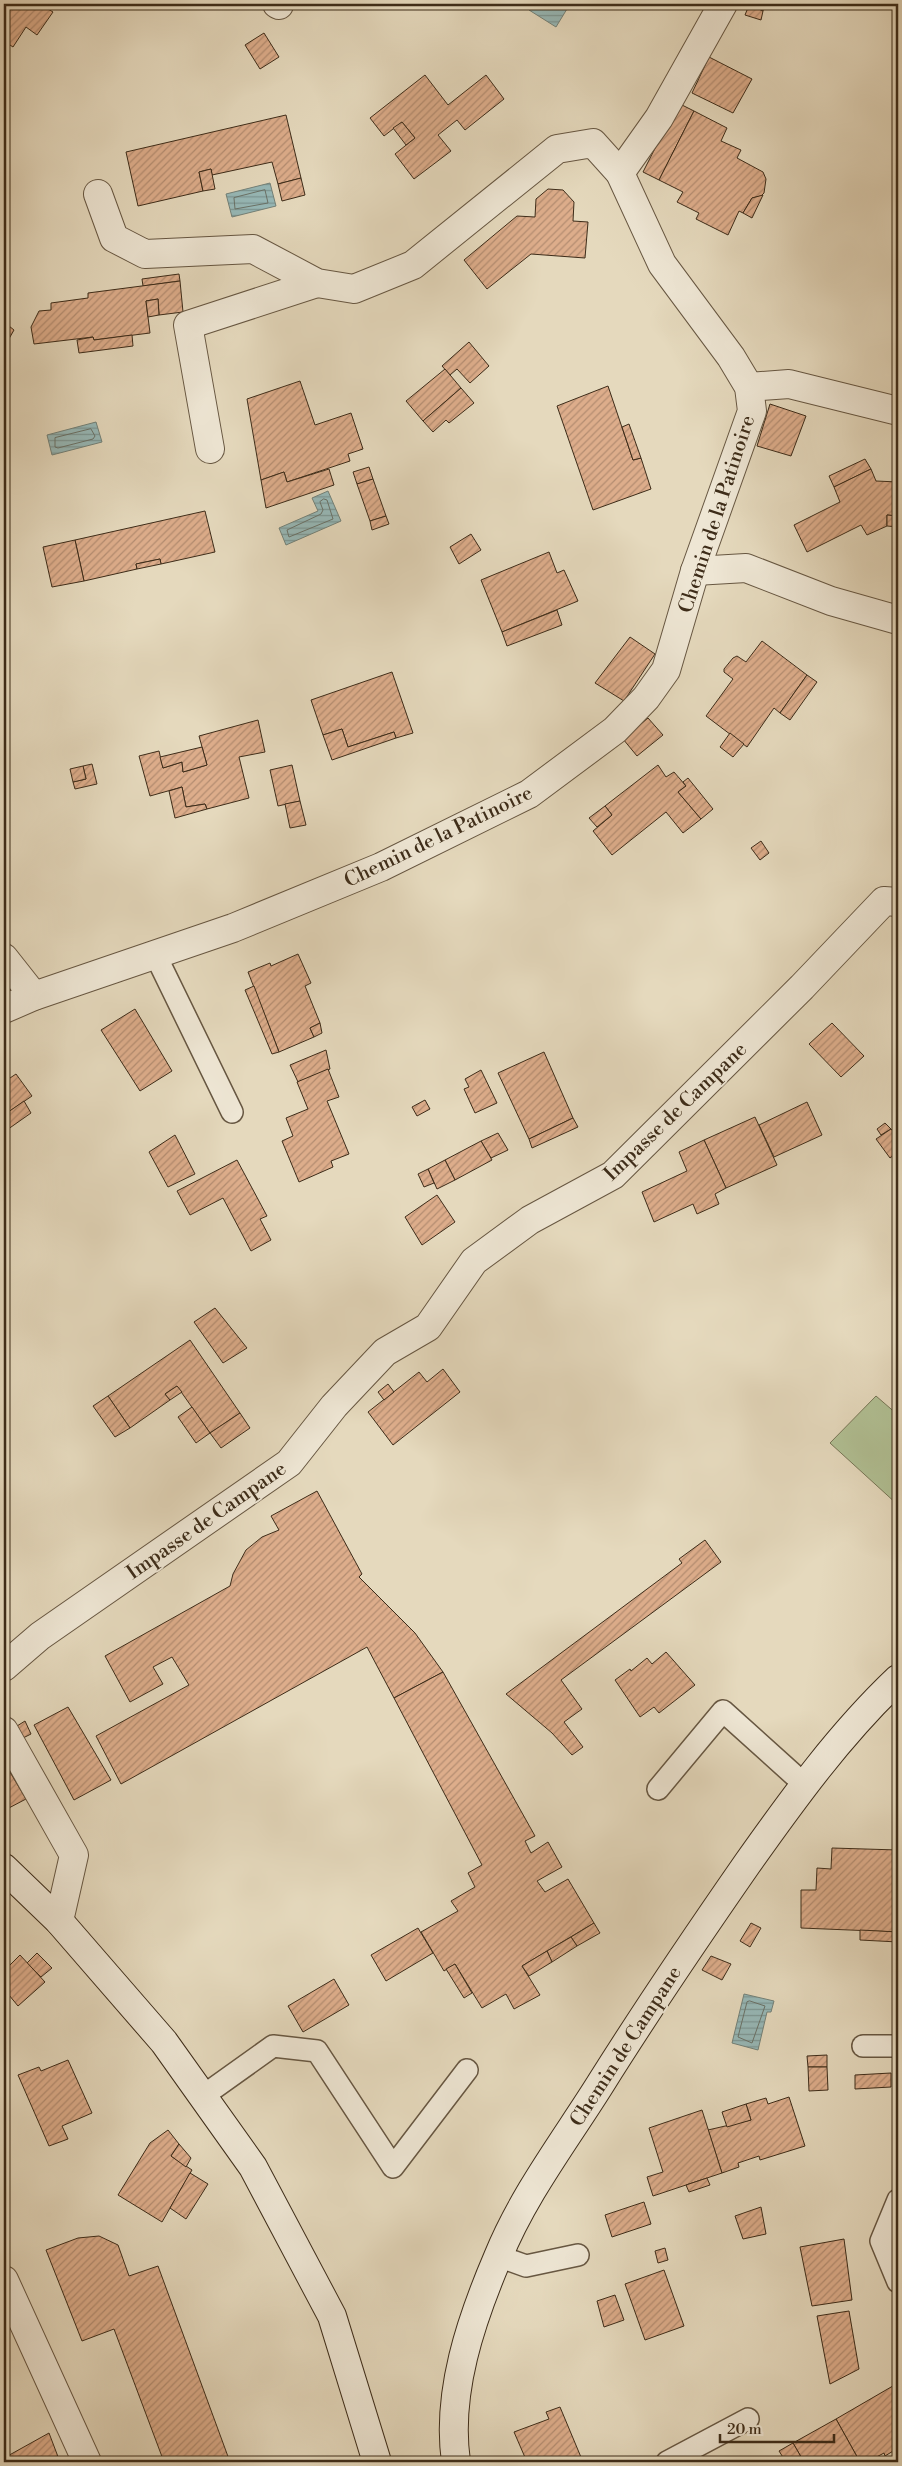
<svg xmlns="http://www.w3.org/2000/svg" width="902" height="2466" viewBox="0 0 902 2466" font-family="'Libre Bodoni',serif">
  <defs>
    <pattern id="water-rules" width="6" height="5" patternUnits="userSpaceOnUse" patternTransform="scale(1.25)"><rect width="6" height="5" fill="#97b9b8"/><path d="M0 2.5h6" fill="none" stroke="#7c9795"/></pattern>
    <pattern id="building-hatch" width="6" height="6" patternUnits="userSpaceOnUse" patternTransform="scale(1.25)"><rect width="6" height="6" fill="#ddad8b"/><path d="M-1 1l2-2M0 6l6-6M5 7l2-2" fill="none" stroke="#b48d71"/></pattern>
  </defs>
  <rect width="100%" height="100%" fill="#e5d9bd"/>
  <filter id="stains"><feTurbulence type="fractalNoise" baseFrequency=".004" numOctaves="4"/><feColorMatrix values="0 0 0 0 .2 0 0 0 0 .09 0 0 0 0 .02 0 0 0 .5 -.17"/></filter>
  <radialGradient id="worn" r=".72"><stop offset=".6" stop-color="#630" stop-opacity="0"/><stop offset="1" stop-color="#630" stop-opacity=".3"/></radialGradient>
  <path fill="#b1c094" stroke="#777656" d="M876,1396L898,1415V1505L830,1443Z"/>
  <g fill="url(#water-rules)" stroke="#738178">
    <path d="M533,4H570L556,27L529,10Z"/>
    <path d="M270,183L276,206L232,217L226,194Z"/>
    <path d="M96,422L102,442L52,455L47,435Z"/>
    <path d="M328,491L341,521L286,545L279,528L318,511L312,498Z"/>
    <path d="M744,1994L774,2001L771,2012H767L758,2050L732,2043Z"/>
  </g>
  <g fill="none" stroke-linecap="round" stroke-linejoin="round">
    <g stroke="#6a7268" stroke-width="1">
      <path d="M265,190L268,203L235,209L234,198Z"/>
      <path d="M91,429L95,436L93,439L58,448L55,447V438Z"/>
      <path d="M324,499L327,500L333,519L289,537L287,530L321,514L323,510L320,502Z"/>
      <path d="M750,2001L765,2006L752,2043L738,2037L747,2002Z"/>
    </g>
  </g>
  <g fill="url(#building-hatch)" stroke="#3d2c19">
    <path d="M4,4H40L53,12L37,35L26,27L13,47L4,41Z"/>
    <path d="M749,4H765L763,11Z"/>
    <path d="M749,5L763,11L761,20L745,15Z"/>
    <path d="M264,33L279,57L260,69L245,45Z"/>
    <path d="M709,57L752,79L733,113L692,93Z"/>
    <path d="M425,75L448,105L486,75L504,99L465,130L457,120L438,135L451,151L414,179L395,154L415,138L402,122L384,136L370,118Z"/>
    <path d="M678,103L694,111L659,180L643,172Z"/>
    <path d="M694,111L727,128L721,141L741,150L737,158L763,172L766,179L764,193L761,196L752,198L743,213L739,211L728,235L696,219L699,213L677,202L683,192L659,180Z"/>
    <path d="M286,115L301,178L278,184L272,162L212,175L211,169L199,172L203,191L138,206L126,152Z"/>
    <path d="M402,122L415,138L406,145L393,128Z"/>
    <path d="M211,169L215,189L203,191L199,172Z"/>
    <path d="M301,178L305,195L282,201L278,184Z"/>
    <path d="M548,189L563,190L574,202L573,221L588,222L585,258L531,254L487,289L464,260L517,216L535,217L536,199Z"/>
    <path d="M763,195L752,218L743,213L752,198Z"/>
    <path d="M179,274L180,281L143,286L142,279Z"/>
    <path d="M180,281L183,312L159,315L158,299L146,301L150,333L94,340L93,337L34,344L31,327L39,311L51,310V303L88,298V293Z"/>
    <path d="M158,299L159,315L148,317L146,301Z"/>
    <path d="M4,322L14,330L6,344L4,343Z"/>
    <path d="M132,335L133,346L79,353L77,340L93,337L94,340Z"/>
    <path d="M469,342L489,366L470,383L457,369L450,375L442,366Z"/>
    <path d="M445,369L461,388L423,421L406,401Z"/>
    <path d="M300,381L315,425L351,413L363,449L348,454L350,461L287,482L284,472L261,480L247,399Z"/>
    <path d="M608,386L633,460L641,458L651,489L593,510L557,406Z"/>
    <path d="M461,388L474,403L449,423L446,420L433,432L423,421Z"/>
    <path d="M770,404L806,416L791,456L757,446Z"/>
    <path d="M629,424L641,458L633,460L622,427Z"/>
    <path d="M865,459L871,469L834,487L829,476Z"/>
    <path d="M369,467L373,479L357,484L353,472Z"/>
    <path d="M329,469L334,485L266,508L261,480L284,472L287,482Z"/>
    <path d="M871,469L876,481L898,482V516L887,515V526L867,535L861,525L807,552L794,525L840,502L834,487Z"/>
    <path d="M373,479L386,516L370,521L357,484Z"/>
    <path d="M205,511L215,552L161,564L160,559L136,564L137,569L84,581L75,540Z"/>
    <path d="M887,515L898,516V527L887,526Z"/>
    <path d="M386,516L389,524L372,530L370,521Z"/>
    <path d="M471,534L481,550L459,564L450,547Z"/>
    <path d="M75,540L84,581L52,587L43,547Z"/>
    <path d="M549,552L557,573L564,570L578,601L502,632L481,580Z"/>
    <path d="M160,559L161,564L137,569L136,564Z"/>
    <path d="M557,610L562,625L507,646L502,632Z"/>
    <path d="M630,637L655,654L624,701L595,683Z"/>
    <path d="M762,641L807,675L780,713L774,708L747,747L706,716L733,679L724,672V669L733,658L737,656L746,662Z"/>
    <path d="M392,672L413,733L396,738L394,732L348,747L342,729L323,735L311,700Z"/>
    <path d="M807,675L817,682L790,720L780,713Z"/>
    <path d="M648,718L663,735L637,756L623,739Z"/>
    <path d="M258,720L265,752L239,757L249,798L207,809L205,804L186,807L182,787L150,796L139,756L159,751L163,768L182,762L183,772L207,765L199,736Z"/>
    <path d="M342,729L348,747L394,732L396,738L332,760L323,735Z"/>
    <path d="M730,733L744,744L733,757L720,747Z"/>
    <path d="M202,747L207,765L183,772L182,762L163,768L160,757Z"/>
    <path d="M92,764L97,784L75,789L73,782L86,779L83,766Z"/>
    <path d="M292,765L300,801L278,806L270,770Z"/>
    <path d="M658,765L666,777L674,772L686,786L678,792L701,819L683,833L666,812L612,855L593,831L612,815L605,806Z"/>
    <path d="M83,766L86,779L73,782L70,769Z"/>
    <path d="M688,778L713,809L701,819L678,792L686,786L683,782Z"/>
    <path d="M182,787L186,807L205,804L207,809L175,818L169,791Z"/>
    <path d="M300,801L306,825L290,828L285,804Z"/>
    <path d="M605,806L612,815L597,827L589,818Z"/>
    <path d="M761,841L769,853L760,860L751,848Z"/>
    <path d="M298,954L311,983L305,986L320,1023L310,1028L314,1037L279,1052L248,972L270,963L271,966Z"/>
    <path d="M254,986L279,1052L272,1054L245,990Z"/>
    <path d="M135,1009L172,1071L140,1091L101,1030Z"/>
    <path d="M320,1023L322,1033L314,1037L310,1028Z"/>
    <path d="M832,1023L864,1056L841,1077L809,1044Z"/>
    <path d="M326,1050L330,1069L298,1082L290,1065Z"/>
    <path d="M544,1052L573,1118L529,1139L498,1073Z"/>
    <path d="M328,1069L339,1097L327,1101L349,1154L331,1161L333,1167L299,1182L282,1141L293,1136L286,1118L308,1109L297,1082Z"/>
    <path d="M481,1070L497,1103L475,1113L464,1089L469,1087L465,1079Z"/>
    <path d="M16,1074L32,1096L4,1115V1082Z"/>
    <path d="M425,1100L430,1109L417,1116L412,1107Z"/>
    <path d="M24,1101L31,1113L4,1132V1115Z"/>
    <path d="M807,1102L822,1135L774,1157L759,1125Z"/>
    <path d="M755,1117L777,1165L726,1188L704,1140Z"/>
    <path d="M573,1118L578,1127L532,1148L529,1139Z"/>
    <path d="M885,1123L891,1129L881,1135L877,1129Z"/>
    <path d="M891,1129L898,1137V1152L890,1158L876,1139Z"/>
    <path d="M498,1133L508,1150L491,1158L481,1141Z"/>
    <path d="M175,1135L195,1174L168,1187L149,1152Z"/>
    <path d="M704,1140L726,1188L715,1194L719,1204L697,1214L693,1204L654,1222L642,1192L687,1171L679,1152Z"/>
    <path d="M481,1141L492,1160L455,1180L445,1160Z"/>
    <path d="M237,1160L267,1216L260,1219L271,1240L251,1251L223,1198L190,1215L177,1191Z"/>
    <path d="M445,1160L455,1180L437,1189L428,1169Z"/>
    <path d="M428,1169L434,1183L424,1187L418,1174Z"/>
    <path d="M437,1195L455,1222L422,1245L405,1217Z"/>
    <path d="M215,1308L247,1348L223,1363L194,1322Z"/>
    <path d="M190,1340L240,1413L210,1433L177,1386L165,1394L170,1400L130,1428L108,1396Z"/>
    <path d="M443,1369L460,1392L393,1445L368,1412L419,1372L427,1382Z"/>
    <path d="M388,1384L394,1392L384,1400L378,1392Z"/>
    <path d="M177,1386L182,1392L170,1400L165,1394Z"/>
    <path d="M108,1396L130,1428L115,1437L93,1406Z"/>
    <path d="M192,1407L210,1433L196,1443L178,1417Z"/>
    <path d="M240,1413L250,1428L221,1448L210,1433Z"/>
    <path d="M317,1491L362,1574L359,1577L415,1633L443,1672L394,1698L367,1647L121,1784L96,1736L189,1685L172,1657L153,1667L163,1684L130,1702L105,1656L230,1586L233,1574L246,1550L262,1537L279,1530L271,1516Z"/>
    <path d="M705,1540L721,1562L561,1680L582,1709L564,1722L583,1747L572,1755L552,1733L506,1694L682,1563L679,1559Z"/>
    <path d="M666,1652L695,1685L659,1713L654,1707L640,1717L615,1680L630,1669L631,1671L647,1658L652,1664Z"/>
    <path d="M443,1672L535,1836L525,1841L531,1853L548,1842L562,1867L537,1881L545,1892L568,1879L594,1923L522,1966L540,1995L514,2009L506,1994L482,2008L455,1964L444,1971L421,1932L458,1911L451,1901L475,1887L468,1873L482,1865L394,1698Z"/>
    <path d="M68,1707L111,1780L74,1800L34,1725Z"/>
    <path d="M25,1721L31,1734L23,1738L17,1726Z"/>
    <path d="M4,1762L26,1799L5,1810L4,1809Z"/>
    <path d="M832,1848L898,1850V1932L801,1928V1890H816L817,1868L831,1869Z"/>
    <path d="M594,1923L600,1933L577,1946L571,1937Z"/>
    <path d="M751,1923L761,1928L750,1947L740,1941Z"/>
    <path d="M418,1928L433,1953L386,1981L371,1955Z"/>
    <path d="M860,1930L898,1932V1942L860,1940Z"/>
    <path d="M571,1937L577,1946L552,1962L547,1951Z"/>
    <path d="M547,1951L552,1962L529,1976L522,1966Z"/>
    <path d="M37,1953L52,1968L41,1977L27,1963Z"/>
    <path d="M20,1955L45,1982L18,2006L4,1989V1971Z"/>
    <path d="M711,1956L731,1964L722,1980L702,1970Z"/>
    <path d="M455,1964L472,1993L464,1998L446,1969Z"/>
    <path d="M334,1979L349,2005L303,2032L288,2006Z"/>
    <path d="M827,2055V2067H808L807,2056Z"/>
    <path d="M68,2060L92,2113L62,2126L68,2139L49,2146L18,2075L39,2067L41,2071Z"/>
    <path d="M808,2067H827L828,2090L809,2091Z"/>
    <path d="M891,2073V2087L855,2089V2075Z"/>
    <path d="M789,2097L805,2146L760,2160L759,2156L738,2163L739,2167L722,2173L708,2130L751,2120L746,2104L766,2098L768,2104Z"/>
    <path d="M746,2104L751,2120L727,2127L722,2112Z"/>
    <path d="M702,2110L722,2173L653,2196L647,2177L663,2172L649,2128Z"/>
    <path d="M168,2130L179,2144L171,2156L192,2170L162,2222L118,2195L150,2143Z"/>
    <path d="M179,2144L191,2158L186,2167L171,2156Z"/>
    <path d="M190,2173L208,2184L186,2219L170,2208Z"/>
    <path d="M707,2178L710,2185L689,2192L686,2185Z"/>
    <path d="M644,2202L651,2224L612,2237L605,2215Z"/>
    <path d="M761,2207L766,2234L743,2239L735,2216Z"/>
    <path d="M99,2236L118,2245L129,2276L158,2266L230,2462H164L114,2329L82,2341L46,2250L78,2238Z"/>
    <path d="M844,2239L852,2300L812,2306L800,2247Z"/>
    <path d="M665,2248L668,2260L658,2263L655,2251Z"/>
    <path d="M664,2270L684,2326L645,2340L625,2284Z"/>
    <path d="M615,2295L624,2320L604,2327L597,2301Z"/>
    <path d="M849,2311L859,2369L830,2384L817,2316Z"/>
    <path d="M898,2383V2448L885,2456L884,2453L867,2462H860L836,2419Z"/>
    <path d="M560,2407L583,2462H527L514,2432L549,2419L546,2412Z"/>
    <path d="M836,2419L860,2462H804L793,2443Z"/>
    <path d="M49,2433L60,2462H4V2458Z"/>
    <path d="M793,2443L804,2462H786L779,2451Z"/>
  </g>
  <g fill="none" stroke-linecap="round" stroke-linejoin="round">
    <defs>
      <g id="lane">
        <path d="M155,954L232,1112"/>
        <path d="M658,1789L723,1711L804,1784"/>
        <path d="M863,2046H898"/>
        <path d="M203,2096L273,2046L317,2051L393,2167L467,2070"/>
        <path d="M898,2200L881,2241L898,2282"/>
        <path d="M498,2256L526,2266L578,2255"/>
        <path d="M667,2462L748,2419"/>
      </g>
      <g id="street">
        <path d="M277,4L279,5"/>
        <path d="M620,173L659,118L723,4"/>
        <path d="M749,387L789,384L898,411"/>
        <path d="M210,449L188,325L317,283"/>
        <path d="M695,571L746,568L831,601L898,620"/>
        <path d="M4,958L34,996"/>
        <path d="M4,1009L34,996L233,928L381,867L529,794L615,730L646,698L666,670L695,571L752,411L749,387L731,357L662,264L620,173L593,143L557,149L413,265L354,289L317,283L253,249L145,254L114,238L98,194"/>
        <path d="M4,1667L40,1636L289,1463L334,1406L385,1352L428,1327L474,1261L530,1220L613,1175L802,987L884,901L898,902"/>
        <path d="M4,1731L74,1855L59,1921"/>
        <path d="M4,2280L87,2462"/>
      </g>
      <g id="secondary">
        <path d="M4,1868L59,1921L164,2042L253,2167L332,2316L377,2462"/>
        <path d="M456,2462C446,2393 471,2320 498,2257C523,2195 566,2139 601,2083C648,2008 697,1936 747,1864C793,1799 840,1734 898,1679"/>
      </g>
    </defs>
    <use href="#lane" stroke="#675742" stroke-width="24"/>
    <use href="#street" stroke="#675742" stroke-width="30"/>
    <use href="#secondary" stroke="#3d2c19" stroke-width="30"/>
    <use href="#lane" stroke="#eee6d4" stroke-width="21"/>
    <use href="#street" stroke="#eee6d4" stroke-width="28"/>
    <use href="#secondary" stroke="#eee6d4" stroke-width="28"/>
  </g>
  <g text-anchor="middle" stroke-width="4" stroke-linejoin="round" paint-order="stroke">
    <g font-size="20" fill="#3d2c19" stroke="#eee6d4">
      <text transform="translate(716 514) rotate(-72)" y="7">Chemin de la Patinoire</text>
      <text transform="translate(438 836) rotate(-26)" y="7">Chemin de la Patinoire</text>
      <text transform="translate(675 1111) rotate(-44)" y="7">Impasse de Campane</text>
      <text transform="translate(206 1520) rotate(-35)" y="7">Impasse de Campane</text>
      <text transform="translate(625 2046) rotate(-57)" y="7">Chemin de Campane</text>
    </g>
  </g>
  <rect width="902" height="2466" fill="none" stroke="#e5d9bd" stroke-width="20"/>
  <rect x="5" y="5" width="892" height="2456" fill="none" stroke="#3d2c19" stroke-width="2.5"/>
  <rect x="10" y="10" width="882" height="2446" fill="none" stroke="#3d2c19"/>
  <path d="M720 2434v8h114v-8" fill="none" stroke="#3d2c19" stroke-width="2.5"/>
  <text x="727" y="2434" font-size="15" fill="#3d2c19" stroke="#eee6d4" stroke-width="4" paint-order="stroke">20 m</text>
  <rect width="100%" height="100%" filter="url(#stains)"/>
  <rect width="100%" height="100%" fill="url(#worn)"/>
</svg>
